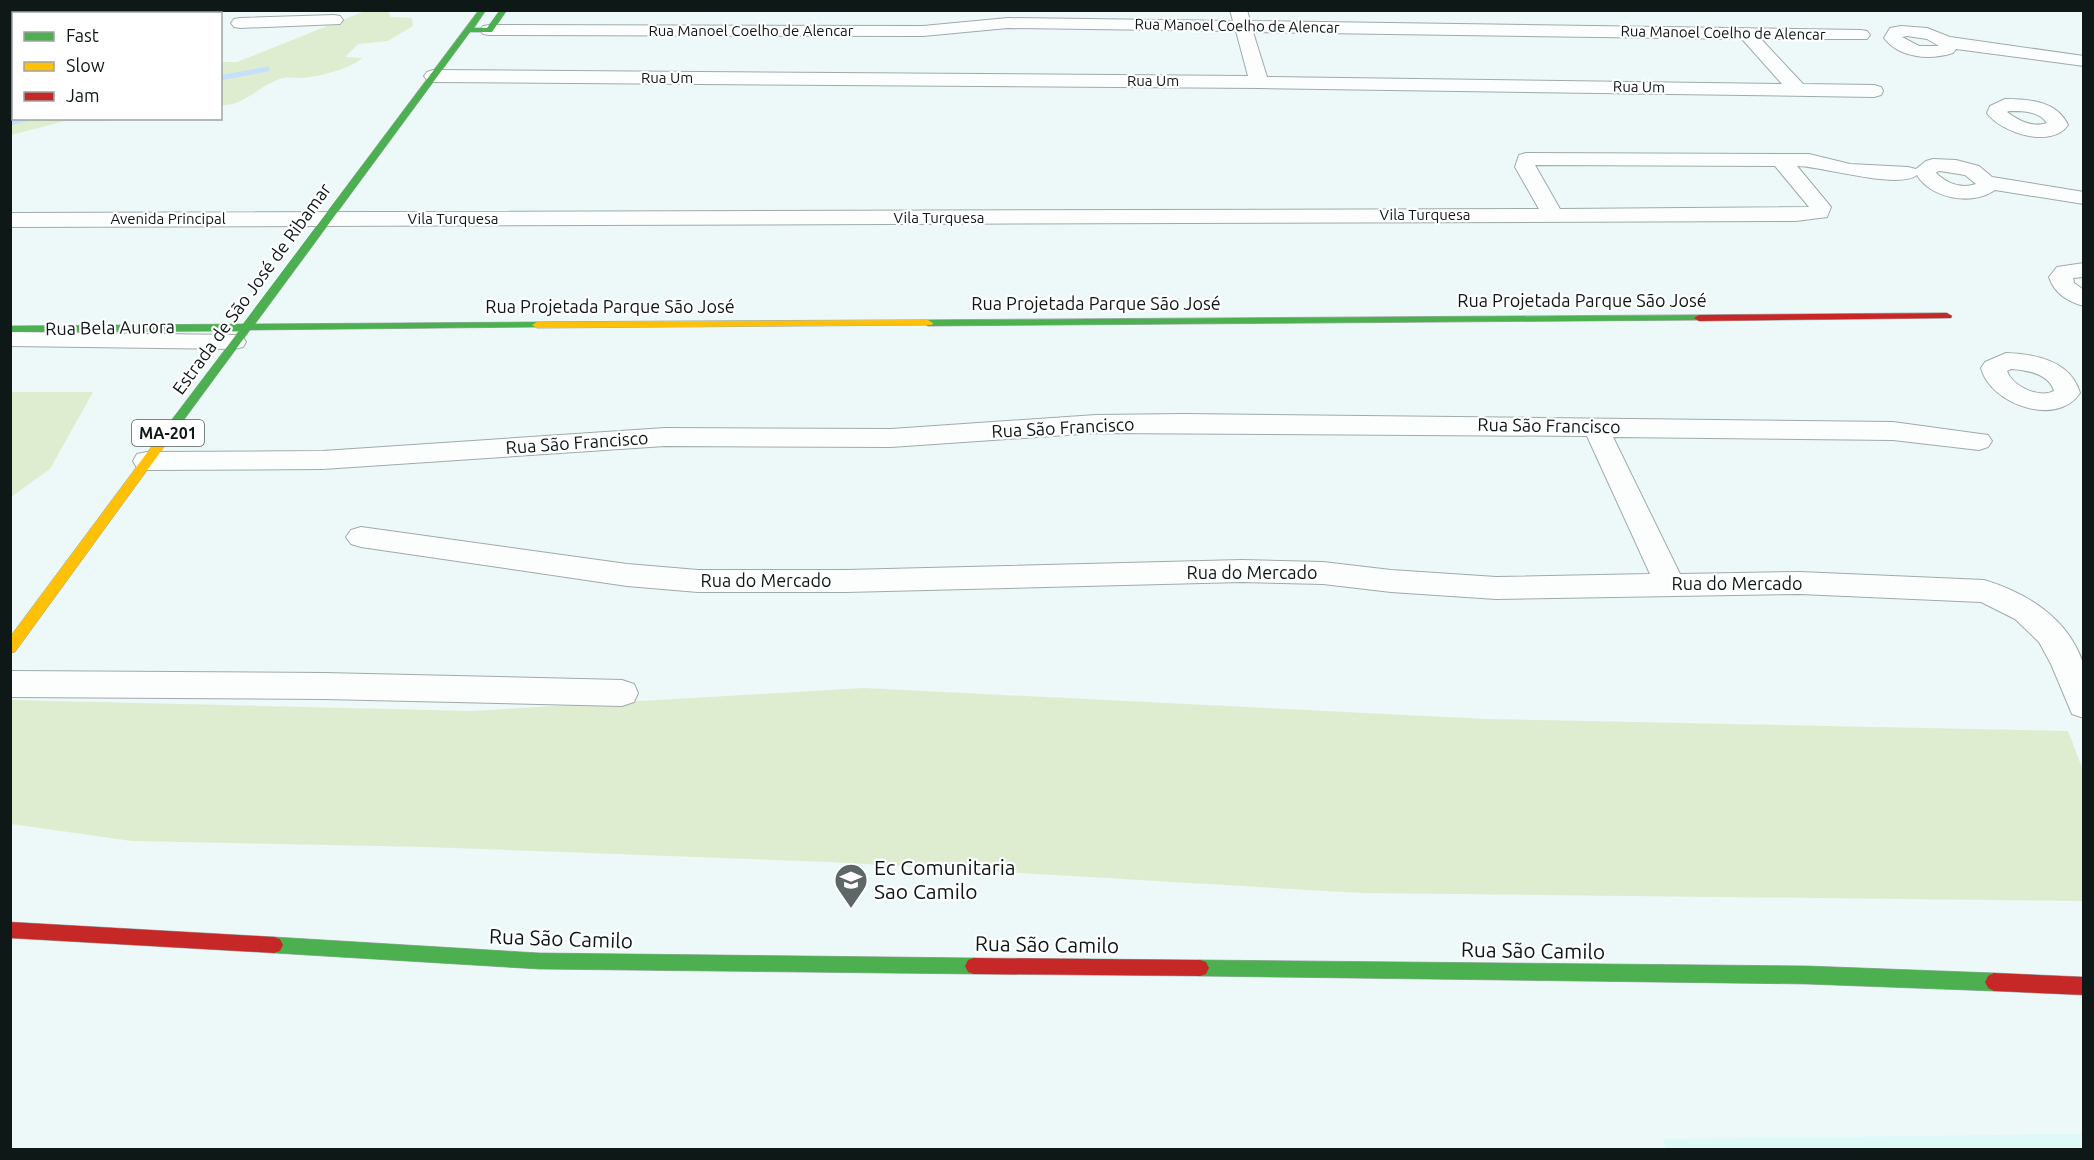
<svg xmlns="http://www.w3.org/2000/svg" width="2094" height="1160" viewBox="0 0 2094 1160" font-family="Ubuntu,sans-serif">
  <rect width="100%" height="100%" fill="#ecf9f8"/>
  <path fill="#defaf7" d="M2083,1134V1150H1666L1663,1139Z"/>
  <g fill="#deedd0">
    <path d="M365,11H388L391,17L412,18L413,26L388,41L358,44L345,57L362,58C351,69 317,77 301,78C295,78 289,77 283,78C260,84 246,106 221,105L220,62H237Z"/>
    <path d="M11,95H13L14,118L116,119L107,121H65L11,135Z"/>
    <path d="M11,392H93L50,469L11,497Z"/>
    <path d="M864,688L1486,719L2068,731L2083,770L2084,901L1361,893L830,862L428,847L132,841L11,824V700L471,711Z"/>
  </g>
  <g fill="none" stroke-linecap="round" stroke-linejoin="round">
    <g stroke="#c6e0fc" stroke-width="5">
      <path d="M220,78L267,69"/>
      <path d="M10,123L29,118"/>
    </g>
    <defs>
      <g id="street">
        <path d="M1230,10H1247L1250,21L1861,30L1867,31L1870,35L1867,39H1761L1803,84L1874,85L1881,87L1883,91L1881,95L1874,97L1259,88L433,82L427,80L424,76L427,72L433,70L1248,76L1236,31L1008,28L923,36L489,35L483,34L480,30L483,26L489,25L923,26L1008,18L1233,21ZM1253,32L1742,39L1782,84L1267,77Z"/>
        <path d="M334,15L340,16L343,20L340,24L240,28L234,27L231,23L234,19L240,18Z"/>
        <path d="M1901,26L1927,28L1950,37L2084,56V66L1956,49L1953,53C1931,60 1900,59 1884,38L1890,28ZM1907,36L1927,39L1939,46H1919L1902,37Z"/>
        <path d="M2005,99C2029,99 2057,101 2068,125C2052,149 2001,133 1987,113L1990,106ZM2009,111C2023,111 2039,111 2047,123C2033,128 2019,121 2007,112Z"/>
        <path d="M1526,153L1809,154L1850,164L1908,167L1916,169L1926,161L1933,159L1956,160L1979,166L1992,177L2084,192V204L1995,190C1973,206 1931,199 1917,175C1898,190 1822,166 1797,166L1831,207L1827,217L1796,221L10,227V213L1539,209L1515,167L1519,155ZM1535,165L1775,166L1809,207L1560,209ZM1940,171L1965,175L1976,184C1962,189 1948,184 1937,174L1936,172Z"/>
        <path d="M2084,263V277L2073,278L2074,283L2084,290V306C2068,302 2054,293 2049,277L2057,267Z"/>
        <path d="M10,332L234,335L243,337L246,342L243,347L234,349L10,346Z"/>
        <path d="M2006,353C2036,354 2071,361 2080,393C2057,428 1990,404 1981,368L1985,362ZM2011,369C2026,370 2049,373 2054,391C2039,399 2012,386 2007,371Z"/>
        <path d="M1184,414L1893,422L1988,435L1992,441L1988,447L1979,450L1893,440L1613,437L1680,574L1800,572L1984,580C2027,593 2068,618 2083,663C2087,676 2084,703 2084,718L2072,714L2051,664L2039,642L2015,619L1981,602L1800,594L1496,599L1391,592L1323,584L1242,582L846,592H698L627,586L361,547L351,544L346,537L351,530L361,527L627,564L698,570H846L1242,560L1323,562L1391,570L1496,577L1650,574L1587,436L1096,433L891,447L665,446L323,469L147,470L137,468L133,461L137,454L147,452L323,451L665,428L891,429L1096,415Z"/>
        <path d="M10,671L324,673L622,680L634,684L638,693L634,702L622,706L324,699L10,697Z"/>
      </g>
      <g id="fast">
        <path d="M181,10H191L186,14H176Z"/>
        <path d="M479,10H486L474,28H487L500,10H507L492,32H470L255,324L537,322L542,325L541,327L250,330L172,436L168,437L162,433L164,430L239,331L10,332V326L243,324Z"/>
        <rect x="10" y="71" width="4" height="5"/>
        <path d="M1699,315L1704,318L1703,320L928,326L923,323L928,320Z"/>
        <path d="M274,937L539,953L974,958L980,960L983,966L980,972L974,974L539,969L274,953L268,951L265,945L268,939Z"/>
        <path d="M1200,960L1807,966L1994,973L2000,976L2003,982L2000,988L1994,991L1807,984L1200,976L1194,974L1191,968L1194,962Z"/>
      </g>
      <g id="slow">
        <path d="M928,320L933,323L932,325L537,328L532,325L537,322Z"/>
        <path d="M168,429L174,433L172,436L15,652L10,653V637L164,430Z"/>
      </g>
      <g id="jam">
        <path d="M1947,313L1952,316L1951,318L1699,321L1694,318L1699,315Z"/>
        <path d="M10,922L274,937L280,939L283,945L280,951L274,953L10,938Z"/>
        <path d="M974,958L1200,960L1206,962L1209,968L1206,974L1200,976L974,974L968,972L965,966L968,960Z"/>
        <path d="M1994,973L2084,977V995L1994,991L1988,988L1985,982L1988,976Z"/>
      </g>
    </defs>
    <use href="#street" stroke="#a0aaa9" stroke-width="2"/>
    <use href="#fast" stroke="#a0aaa9" stroke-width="1"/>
    <use href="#slow" stroke="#a0aaa9" stroke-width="1"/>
    <use href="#jam" stroke="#a0aaa9" stroke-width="1"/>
    <use href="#street" fill="#fcfefe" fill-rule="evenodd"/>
    <use href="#fast" fill="#4caf50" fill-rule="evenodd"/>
    <use href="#slow" fill="#ffc107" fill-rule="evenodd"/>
    <use href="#jam" fill="#c62828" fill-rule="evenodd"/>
  </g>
  <defs>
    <symbol id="school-pin" viewBox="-11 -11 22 30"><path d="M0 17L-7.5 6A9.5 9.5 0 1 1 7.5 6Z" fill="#5c6766" stroke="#fff"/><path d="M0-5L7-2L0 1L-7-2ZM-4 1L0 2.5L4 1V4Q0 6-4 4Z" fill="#fff"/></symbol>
  </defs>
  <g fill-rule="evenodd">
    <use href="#school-pin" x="832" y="861" width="38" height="52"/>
  </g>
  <g text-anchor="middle" stroke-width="4.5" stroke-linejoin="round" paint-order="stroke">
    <g font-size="15" fill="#0e1817" stroke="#fff">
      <text transform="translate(1237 26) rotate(1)" y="5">Rua Manoel Coelho de Alencar</text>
      <text x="751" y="36">Rua Manoel Coelho de Alencar</text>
      <text transform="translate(1723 33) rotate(1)" y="5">Rua Manoel Coelho de Alencar</text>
      <text x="667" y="83">Rua Um</text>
      <text x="1153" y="86">Rua Um</text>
      <text transform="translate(1639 87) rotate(1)" y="5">Rua Um</text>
      <text x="1425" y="220">Vila Turquesa</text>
      <text x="939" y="223">Vila Turquesa</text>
      <text x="168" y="224">Avenida Principal</text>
      <text x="453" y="224">Vila Turquesa</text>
    </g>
    <rect fill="#fff" stroke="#565d5d" stroke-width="1.5" x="132" y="420" width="72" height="26" rx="4.5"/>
    <g font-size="16" font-weight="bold" fill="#0e1817">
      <text x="168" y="439">MA-201</text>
    </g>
    <g font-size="18" fill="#0e1817" stroke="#fff">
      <text transform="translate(252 289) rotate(-54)" y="6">Estrada de São José de Ribamar</text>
      <text x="1582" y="307">Rua Projetada Parque São José</text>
      <text x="1096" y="310">Rua Projetada Parque São José</text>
      <text x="610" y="313">Rua Projetada Parque São José</text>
      <text transform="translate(110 328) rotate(-1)" y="6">Rua Bela Aurora</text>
      <text transform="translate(1549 426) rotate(1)" y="6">Rua São Francisco</text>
      <text transform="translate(1063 428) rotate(-3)" y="6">Rua São Francisco</text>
      <text transform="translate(577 443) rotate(-4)" y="6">Rua São Francisco</text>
      <text x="1252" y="579">Rua do Mercado</text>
      <text x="766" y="587">Rua do Mercado</text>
      <text x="1737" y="590">Rua do Mercado</text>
    </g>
    <g font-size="21" fill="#0e1817" stroke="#fff" text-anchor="start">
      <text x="874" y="875">Ec Comunitaria<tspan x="874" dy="24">Sao Camilo</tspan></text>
    </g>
    <g font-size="21" fill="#0e1817" stroke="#fff">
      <text transform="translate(561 939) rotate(2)" y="7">Rua São Camilo</text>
      <text transform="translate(1047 945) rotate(1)" y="7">Rua São Camilo</text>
      <text transform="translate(1533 951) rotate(1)" y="7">Rua São Camilo</text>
    </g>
  </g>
  <rect width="2094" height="1160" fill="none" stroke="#0e1817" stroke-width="24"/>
  <rect x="12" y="12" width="210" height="108" fill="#ffffff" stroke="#9fa3a2" stroke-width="1.5"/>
  <rect x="24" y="32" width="30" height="9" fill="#4caf50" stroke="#9fa3a2" stroke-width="1.5"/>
  <text x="66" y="42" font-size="18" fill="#0e1817">Fast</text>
  <rect x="24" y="62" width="30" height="9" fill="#ffc107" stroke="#9fa3a2" stroke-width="1.5"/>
  <text x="66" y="72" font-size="18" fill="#0e1817">Slow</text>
  <rect x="24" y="92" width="30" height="9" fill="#c62828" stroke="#9fa3a2" stroke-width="1.5"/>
  <text x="66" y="102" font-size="18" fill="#0e1817">Jam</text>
</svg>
